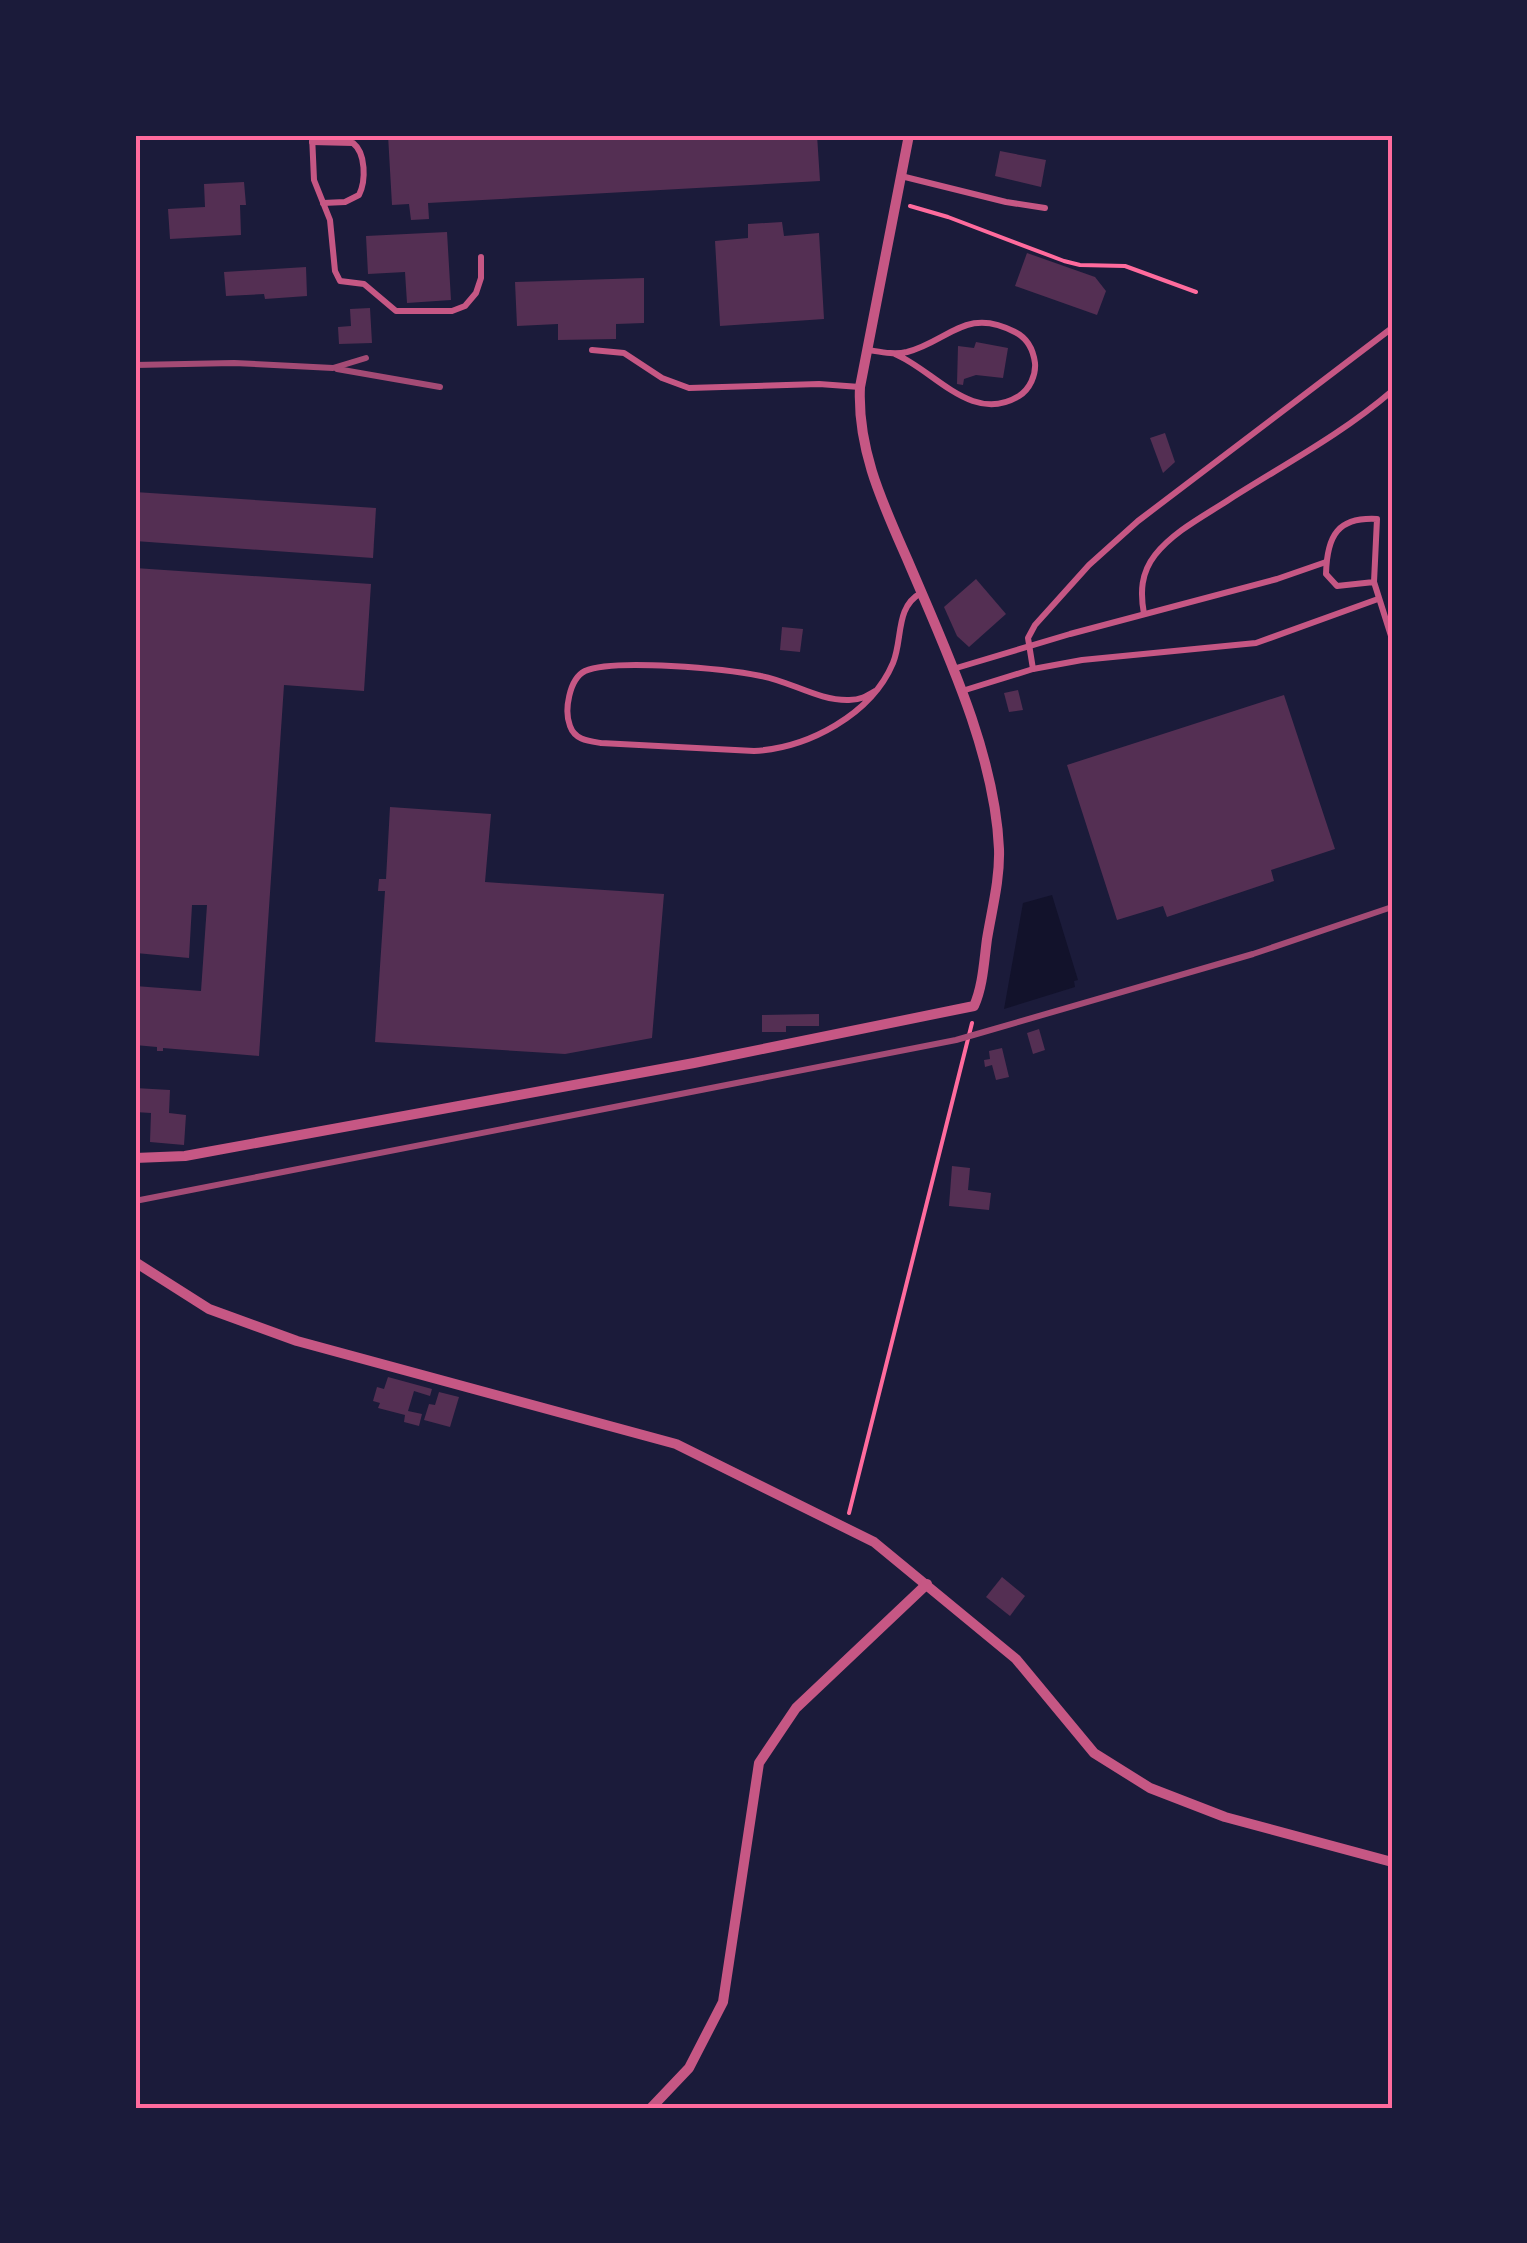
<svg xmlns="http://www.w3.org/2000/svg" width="1527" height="2243" viewBox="0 0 1527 2243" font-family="'Alegreya Sans',sans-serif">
  <rect width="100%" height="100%" fill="#1b1b3a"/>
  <path fill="#12122b" d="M1052,895L1078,980L1074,981L1075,987L1004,1009L1023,903Z"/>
  <g fill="#542f53">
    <path d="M388,135H817L820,181L428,203L429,219L411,220L409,204L392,205Z"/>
    <path d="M1000,151L1046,160L1041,187L995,176Z"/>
    <path d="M244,182L246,205H240L241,235L170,239L168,209L205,207L204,184Z"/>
    <path d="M782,222L784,236L819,233L824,319L720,326L715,241L748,238V224Z"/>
    <path d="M447,232L451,300L407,303L405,272L368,274L366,236Z"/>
    <path d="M1027,253L1095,277L1106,291L1097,315L1015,286Z"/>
    <path d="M306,267L307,296L265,299L264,294L226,296L224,272Z"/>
    <path d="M644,278V323L616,324V339L558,340V324L517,326L515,282Z"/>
    <path d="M370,308L372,343L339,344L338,327L351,326L350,309Z"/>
    <path d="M976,342L1008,348L1003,378L976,375L964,379L963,385L957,384L958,346L974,348Z"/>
    <path d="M1165,433L1175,462L1163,473L1150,438Z"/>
    <path d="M135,492L376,508L373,558L135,541Z"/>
    <path d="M135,568L371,584L364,691L284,685L259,1056L163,1048V1051H157V1047L135,1045V986L201,991L207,905H192L189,958L136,953Z"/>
    <path d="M976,579L1006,614L969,647L957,636L944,607Z"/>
    <path d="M782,627L803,629L800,652L780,650Z"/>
    <path d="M1018,690L1023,710L1009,712L1004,693Z"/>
    <path d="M1284,695L1335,849L1271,870L1274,881L1167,917L1163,906L1117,920L1067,765Z"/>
    <path d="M390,807L491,814L485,882L664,894L652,1038L565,1054L375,1042L385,891H378L379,879H386Z"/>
    <path d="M819,1014V1026H786V1032H762V1015Z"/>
    <path d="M1039,1029L1045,1050L1033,1054L1027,1033Z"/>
    <path d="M1002,1048L1009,1077L996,1080L992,1065L985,1067L984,1060L990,1059L989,1051Z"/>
    <path d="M135,1088L170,1090L169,1113L186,1115L184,1145L150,1142L151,1113L135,1112Z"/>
    <path d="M952,1166L970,1168L968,1190L991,1193L989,1210L949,1206Z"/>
    <path d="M388,1377L432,1389L430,1396L414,1391L408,1411L422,1414L419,1426L404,1422L405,1415L378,1408L380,1403L373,1401L377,1387L384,1389Z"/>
    <path d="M439,1392L459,1397L450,1427L424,1420L429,1404L435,1405Z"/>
    <path d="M1002,1577L1025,1596L1010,1616L986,1597Z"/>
  </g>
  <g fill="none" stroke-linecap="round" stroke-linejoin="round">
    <g stroke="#ff6b9d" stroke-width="4">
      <path d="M910,206L948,217L1064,261L1080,265L1125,266L1196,292"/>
      <path d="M849,1513L972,1023"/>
    </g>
    <g stroke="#c65784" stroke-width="6">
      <path d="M312,135L314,180L330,220L335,271L340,281L364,284L396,311H452L465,306L476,293L481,278V257"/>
      <path d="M312,142L353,143C366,153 366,181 359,195L345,202L323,203"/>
      <path d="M901,176L1006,202L1045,208"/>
      <path d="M592,350L624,353L662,378L689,388L819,384L860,387"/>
      <path d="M868,350C881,352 894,355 907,352C949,341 966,306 1015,332C1027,338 1033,348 1035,363C1036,375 1030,389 1019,396C972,425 934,370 895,354"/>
      <path d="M1374,582L1337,586L1326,574C1327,535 1338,517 1377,519L1374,582L1392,639"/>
      <path d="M1144,614C1140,592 1141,573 1155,555C1174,531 1204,516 1230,499C1285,464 1342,434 1392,391"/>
      <path d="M953,669L1070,634L1277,579L1326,562"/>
      <path d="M1033,669L1028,638L1035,625L1089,565L1138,521L1392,328"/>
      <path d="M877,690C867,696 861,700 849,700C819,701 790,681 761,676C727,669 614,658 585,671C569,679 564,711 570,726C575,740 588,741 601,743L754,751C808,748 871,715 893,663C903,639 895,607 921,593"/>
      <path d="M962,691L1033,669L1082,660L1256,643L1378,599"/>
    </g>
    <g stroke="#c65784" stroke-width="10">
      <path d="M135,1158L185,1156L694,1063L974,1006C983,986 984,961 987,939C992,909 1000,879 999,849C995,753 945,648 908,561C883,504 857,450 860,387L909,135"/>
      <path d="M135,1262L209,1309L297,1341L676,1444L874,1542L1016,1659L1094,1753L1150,1788L1225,1817L1392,1862"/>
      <path d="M651,2108L689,2068L723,2002L759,1763L796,1708L927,1584"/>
    </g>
    <g stroke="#a44b75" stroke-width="6">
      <path d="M135,365L234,363L333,368L366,358"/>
      <path d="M337,369L440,387"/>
      <path d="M135,1201L956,1040L1253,954L1392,907"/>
    </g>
  </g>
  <rect width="1527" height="2243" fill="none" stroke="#1b1b3a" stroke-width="275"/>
  <rect x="138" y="138" width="1252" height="1968" fill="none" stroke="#ff6b9d" stroke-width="4"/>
</svg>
